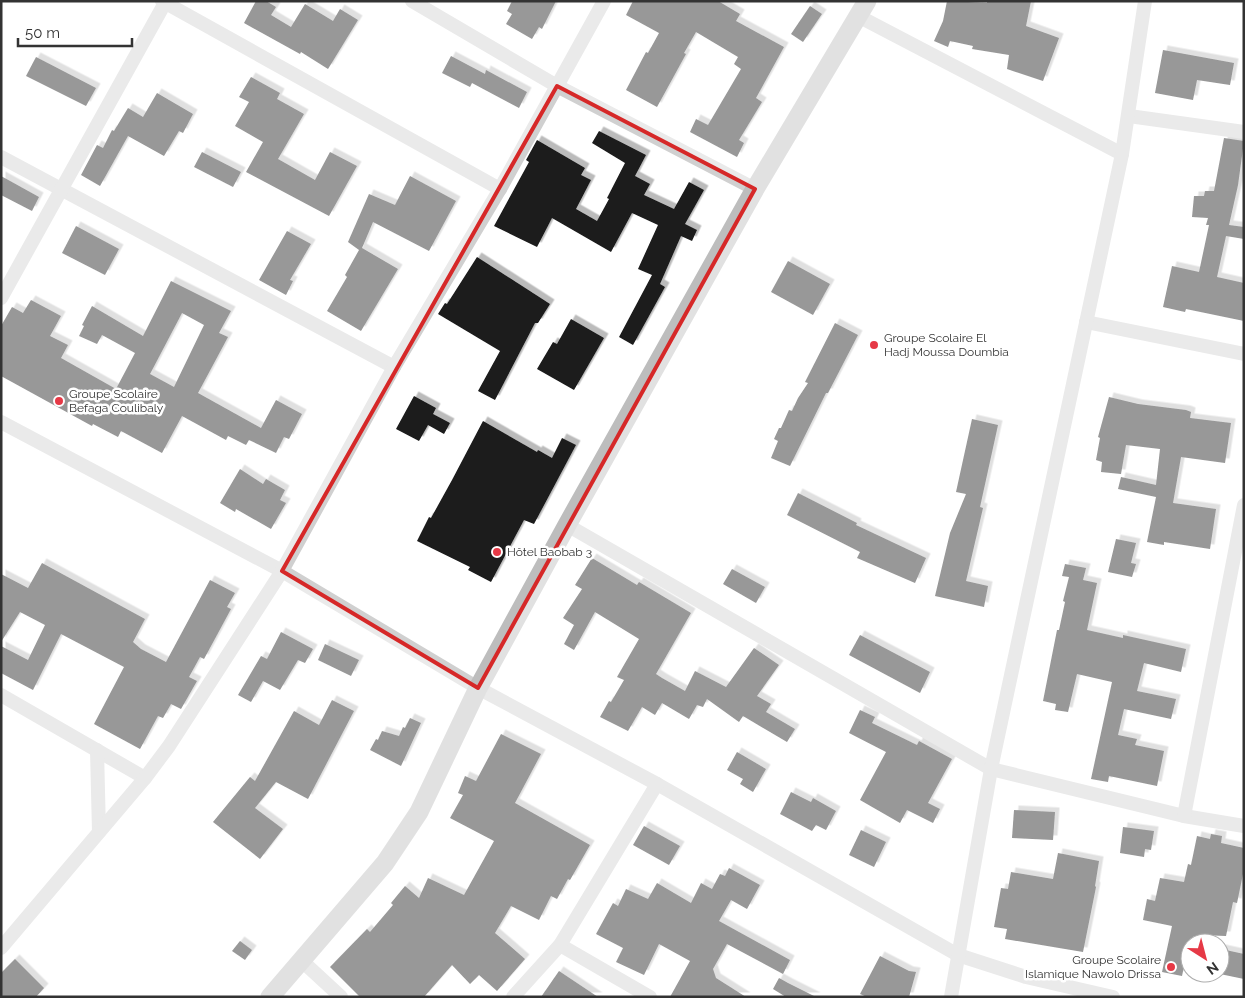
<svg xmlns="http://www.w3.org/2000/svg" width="1245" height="998" viewBox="0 0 1245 998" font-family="Raleway,sans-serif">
  <defs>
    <filter id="shadow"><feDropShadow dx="4.5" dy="-4.5" stdDeviation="0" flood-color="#0004"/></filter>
  </defs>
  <rect width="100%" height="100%" fill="#fff"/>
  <g fill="#1a1a1a" fill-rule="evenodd" filter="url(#shadow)">
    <path d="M256,1H266L276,7L271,15L291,27L305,4L333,21L340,9L358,20L328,69L301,52L300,54L244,23Z"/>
    <path d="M512,1H556L542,29L539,27L532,39L506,24L512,14L507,11Z"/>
    <path d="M633,1H718L740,14L736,21L784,47L756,98L762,102L739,140L744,143L737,157L690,132L696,119L708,125L741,69L734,64L738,57L696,32L684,53L686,54L657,107L626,90L646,52L648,53L659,33L626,15Z"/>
    <path d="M947,1L987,3V1H1031L1026,26L1059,38L1043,81L1007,69L1009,55L972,49L973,46L950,41L948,47L934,41L943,21Z"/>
    <path d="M810,6L822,14L803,42L791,34Z"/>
    <path d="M1163,50L1234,63L1230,85L1197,80L1193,100L1155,93Z"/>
    <path d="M451,56L485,74L486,70L527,92L519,108L472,83L470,87L442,73Z"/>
    <path d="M36,57L96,88L86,106L26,76Z"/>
    <path d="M251,77L280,93L277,99L304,114L278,159L315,180L330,152L357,166L329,216L246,172L263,142L235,126L249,102L239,97Z"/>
    <path d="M157,93L193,114L183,133L179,131L164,156L128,136L100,186L81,175L97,145L103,148L112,130L114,131L128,108L143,117Z"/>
    <path d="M599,131L646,155L635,176L650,184L644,195L674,209L689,182L704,190L685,224L697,230L692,241L681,236L660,284L665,287L633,345L619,337L652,275L638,269L658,225L632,213L611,252L552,218L537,247L494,226L529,162L526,160L537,140L585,168L581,175L591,180L576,209L597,221L609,199L607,198L625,163L592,143Z"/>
    <path d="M1224,138L1244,141L1238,185L1229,225L1244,227V239L1226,236L1217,277L1244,283V321L1186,309L1185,312L1163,307L1172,266L1199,272L1209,225H1206L1208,218L1192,217L1194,196H1204L1205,191H1214Z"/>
    <path d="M202,152L241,172L233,187L194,167Z"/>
    <path d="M1,176L39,197L32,211L1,195Z"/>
    <path d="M410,176L456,201L429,251L373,222L362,248L398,269L361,331L327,311L347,277L345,275L359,250L348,242L369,194L395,205Z"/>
    <path d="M76,226L119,249L105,275L62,253Z"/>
    <path d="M287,231L311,244L290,280L293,281L286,295L259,280Z"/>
    <path d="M477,257L550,304L538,323H535L495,400L478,391L500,351L438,314L445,303L447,304Z"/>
    <path d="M788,261L830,284L813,315L771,292Z"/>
    <path d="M171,281L231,311L219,333L228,337L198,393L261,428L276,400L302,414L289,439L284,437L276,453L249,440L246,445L228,436L226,440L182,416L162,453L121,431L118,437L93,424L92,426L1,376V326L12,307L23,313L31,300L61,316L50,336L68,345L61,358L116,389L135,353L102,335L97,344L79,336L84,326L82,325L92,306L143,336ZM182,313L204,325L174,387L150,374Z"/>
    <path d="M571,319L604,338L574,390L537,369L553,342L557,344Z"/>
    <path d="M835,323L858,335L828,393H826L790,466L771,458L778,441L774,439L779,428H781L789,410L792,411L798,398L808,383L805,382Z"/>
    <path d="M414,396L436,408L433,414L450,423L444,434L428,425L419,441L396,429Z"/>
    <path d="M1109,397L1138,404L1186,410L1191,412L1190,418L1231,423L1225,463L1181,457L1173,503L1216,509L1210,549L1164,542V545L1147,542L1156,497L1118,489L1121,477L1156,485L1160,449L1126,445L1121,474L1101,472L1102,462L1096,460L1100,438L1098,437Z"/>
    <path d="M972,419L998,425L980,507L983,508L966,581L988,586L984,607L935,596L950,533L966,494L956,492Z"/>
    <path d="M483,421L537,452L538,450L552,458L562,438L576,445L534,524L524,520L491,582L468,570L470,567L417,541L429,517L431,518L452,480Z"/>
    <path d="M240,469L263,484L266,479L285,490L280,500L286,503L271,529L236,509L235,512L220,503Z"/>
    <path d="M798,493L857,523L856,525L926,558L915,583L857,558L860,552L787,515Z"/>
    <path d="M1116,539L1136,543L1131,563L1136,564L1132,577L1108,572Z"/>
    <path d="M592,558L637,585L639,582L691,613L656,674L662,678L685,691L695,671L726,687L754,648L779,665L757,696L771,704L766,712L795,729L787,742L743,716L739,722L707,699L703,707L697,705L689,719L662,703L655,715L642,707L628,731L600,717L609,701L611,702L624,680L617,677L639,639L595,612L574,650L564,644L574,625L563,618L582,589L575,585Z"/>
    <path d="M42,563L145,619L133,642L141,649L166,662L210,580L235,593L227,607L231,609L204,659L200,657L189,677L197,681L181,709L171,704L163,718L158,716L140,749L94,724L124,667L61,634L33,690L1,673V646L28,660L45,625L20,612L1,642V574L28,588Z"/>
    <path d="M1065,564L1086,568L1083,580L1097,583L1087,630L1123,638V635L1186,649L1181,672L1144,663L1137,691L1176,699L1171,719L1124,709L1118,735L1137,739L1135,745L1164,751L1157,786L1109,776L1108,782L1091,779L1112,682L1077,674L1068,712L1055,710L1056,704L1043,701L1057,630H1059L1065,602L1063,601L1069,577L1062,576Z"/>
    <path d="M732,569L765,587L756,603L723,584Z"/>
    <path d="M281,632L313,649L305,663L298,660L280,690L263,681L251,702L238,695L261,656L267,659Z"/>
    <path d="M860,635L930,672L920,693L849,655Z"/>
    <path d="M325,644L359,660L351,676L318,660Z"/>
    <path d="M332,700L354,711L308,799L276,782L255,808L283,829L260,859L213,822L250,777L255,781L294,711L319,725Z"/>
    <path d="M860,710L875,717L872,723L917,745L919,741L952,759L928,803L940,809L933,823L907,810L900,823L860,800L886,752L849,733Z"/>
    <path d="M410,718L421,723L401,766L370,750L376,739L378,740L382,731L399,736L403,727L405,728Z"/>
    <path d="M501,734L541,754L515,803L590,845L570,880L568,879L557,899L551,896L539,920L511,906L495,933L525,959L497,991L479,975L470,984L452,965L424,997H360L330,967L367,929L370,932L393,905L391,903L405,886L419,898L428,878L464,895L494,841L450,818L463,795L458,793L465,776L476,781Z"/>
    <path d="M737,752L766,769L753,792L740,784L743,779L727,770Z"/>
    <path d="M791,792L811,802L813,798L836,811L826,830L816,825L812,831L780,814Z"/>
    <path d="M1014,810L1055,812L1053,840L1012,838Z"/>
    <path d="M644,826L680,846L669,865L633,845Z"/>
    <path d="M1123,827L1154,831L1151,850L1145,849L1144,857L1120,853Z"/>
    <path d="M861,830L886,842L874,867L849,855Z"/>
    <path d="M1211,834L1222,836L1221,843L1244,848V869L1237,903L1233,902L1226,936L1200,935L1198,943H1189L1182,976L1162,972L1172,926L1143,920L1147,899L1155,901L1160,878L1184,882L1188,864L1191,865L1197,836L1210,839Z"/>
    <path d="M1058,853L1099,861L1095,886L1096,887L1083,952L1005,939L1007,929L994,927L1001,888L1008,889L1011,872L1053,879Z"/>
    <path d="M729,868L760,885L747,909L731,900L719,921L790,960L783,974L727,944L713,969L716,978L746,997H670L690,961L659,944L644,975L616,962L623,948L596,934L613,903L618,906L626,889L648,899L657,883L691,903L701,883L712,889L720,874L725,876Z"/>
    <path d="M240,941L252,950L245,960L232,951Z"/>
    <path d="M1221,949L1244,954V979L1220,974Z"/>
    <path d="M880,956L909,971L916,972L909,997H867L860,994Z"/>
    <path d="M15,959L44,988L36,997H1V973Z"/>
    <path d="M559,971L598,997H541Z"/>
    <path d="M779,978L788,983L816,997H786L773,989Z"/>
  </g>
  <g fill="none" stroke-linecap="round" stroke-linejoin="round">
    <g stroke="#d0d0d0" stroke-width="14">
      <path d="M162,1L500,189"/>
      <path d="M412,1L557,86L755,189"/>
      <path d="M858,16L1122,154"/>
      <path d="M1129,116L1244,132"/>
      <path d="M1,157L394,367"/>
      <path d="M1,298L166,1"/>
      <path d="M1086,322L1244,354"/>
      <path d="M1,422L282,571L478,688L657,784L958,955L1026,977L1113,997"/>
      <path d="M567,525L991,769L1184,816L1244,826"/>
      <path d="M1,695L145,778"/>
      <path d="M97,750L99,832"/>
      <path d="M1184,816L1244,505"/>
      <path d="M560,945L650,997"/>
      <path d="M1,948L145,778L169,746L282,571L394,367L500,189L604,1"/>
      <path d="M301,960L341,997"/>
      <path d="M513,997L560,945L657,784"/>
      <path d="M951,997L991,769L1122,154L1145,1"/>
    </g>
    <path stroke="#bdbdbd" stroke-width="19" d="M270,997L385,863L419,812L478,688L567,525L755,189L867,1"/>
  </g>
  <path d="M0 0H1245V998H0ZM557,86L755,189L478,688L282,571Z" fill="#fff" fill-opacity=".55" fill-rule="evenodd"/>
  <path fill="none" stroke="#d62828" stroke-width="4" stroke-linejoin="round" d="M557,86L755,189L478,688L282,571Z"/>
  <g fill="#e63946" stroke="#fff" stroke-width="2">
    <circle cx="874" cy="345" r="5"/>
    <circle cx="59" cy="401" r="5"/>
    <circle cx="497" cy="552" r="5"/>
    <circle cx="1171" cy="967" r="5"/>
  </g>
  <g text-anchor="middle" stroke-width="5" stroke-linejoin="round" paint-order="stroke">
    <g font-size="12" fill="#333" stroke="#fff" text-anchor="start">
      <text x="884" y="342">Groupe Scolaire El<tspan x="884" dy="14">Hadj Moussa Doumbia</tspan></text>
      <text x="69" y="398">Groupe Scolaire<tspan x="69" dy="14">Befaga Coulibaly</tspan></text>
      <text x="507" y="556">Hôtel Baobab 3</text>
      <text x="1161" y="964" text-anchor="end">Groupe Scolaire<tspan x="1161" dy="14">Islamique Nawolo Drissa</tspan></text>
    </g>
  </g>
  <rect width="1245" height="998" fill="none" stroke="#333333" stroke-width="5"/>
  <g transform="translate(1205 958) rotate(144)"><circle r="24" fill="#ffffff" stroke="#adadad"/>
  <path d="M0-4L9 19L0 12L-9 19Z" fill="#e63946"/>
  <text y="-8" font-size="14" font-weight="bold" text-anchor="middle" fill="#333333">N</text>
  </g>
  <path d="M18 38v8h114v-8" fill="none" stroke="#333333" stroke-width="2.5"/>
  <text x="25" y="38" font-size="15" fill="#333333" stroke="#ffffff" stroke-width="4" paint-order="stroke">50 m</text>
</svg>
